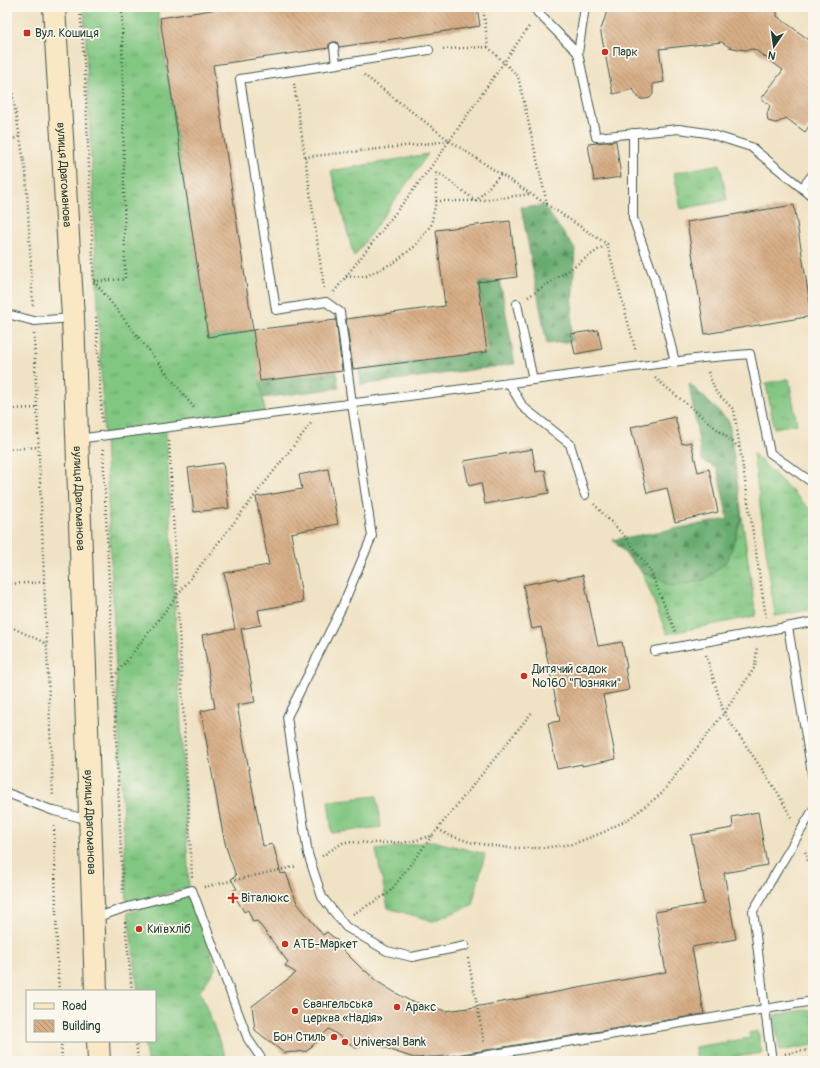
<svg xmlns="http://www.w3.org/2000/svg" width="820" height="1068" viewBox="0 0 820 1068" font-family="Pangolin,sans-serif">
  <defs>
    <pattern id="grass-tufts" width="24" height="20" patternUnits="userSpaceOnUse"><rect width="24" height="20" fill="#81c681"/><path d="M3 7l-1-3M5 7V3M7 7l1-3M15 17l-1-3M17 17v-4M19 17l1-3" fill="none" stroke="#69a26a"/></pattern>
    <pattern id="forest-firs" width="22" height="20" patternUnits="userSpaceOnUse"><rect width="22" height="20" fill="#68ab6f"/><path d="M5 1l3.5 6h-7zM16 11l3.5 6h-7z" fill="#558c5c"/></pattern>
    <pattern id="building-back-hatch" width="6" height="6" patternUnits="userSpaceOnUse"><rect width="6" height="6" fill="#d7ad85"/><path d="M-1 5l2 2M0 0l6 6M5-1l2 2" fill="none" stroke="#ae8e6e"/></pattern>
  </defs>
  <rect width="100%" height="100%" fill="#fbf7ec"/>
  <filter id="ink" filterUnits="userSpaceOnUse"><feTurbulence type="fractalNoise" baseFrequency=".025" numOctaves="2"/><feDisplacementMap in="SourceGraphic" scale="8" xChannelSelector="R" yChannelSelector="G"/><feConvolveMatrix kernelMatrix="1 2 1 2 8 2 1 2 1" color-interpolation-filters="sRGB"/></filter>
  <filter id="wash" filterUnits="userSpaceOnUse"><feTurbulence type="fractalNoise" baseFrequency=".012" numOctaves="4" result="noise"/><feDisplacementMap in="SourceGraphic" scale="16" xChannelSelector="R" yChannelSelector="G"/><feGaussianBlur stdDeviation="0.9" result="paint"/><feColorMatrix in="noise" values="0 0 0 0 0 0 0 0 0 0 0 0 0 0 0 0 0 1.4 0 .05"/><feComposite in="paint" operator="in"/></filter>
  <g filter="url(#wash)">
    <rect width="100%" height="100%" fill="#f0e2c4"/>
    <g fill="url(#grass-tufts)" stroke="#50825a">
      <path d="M84,7H157L208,337L253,330L265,412L104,434Z"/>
      <path d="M428,154L354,257L331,171Z"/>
      <path d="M720,164L727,200L681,209L674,173Z"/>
      <path d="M789,379L797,424L774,428L766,383Z"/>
      <path d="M166,430L189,887L127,904L105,438Z"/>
      <path d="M753,453L813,512V609L775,616Z"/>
      <path d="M742,517L756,616L667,634L642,572L613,540L728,521Z"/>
      <path d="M433,841L485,854L472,905L433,921L388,908L376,850Z"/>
      <path d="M190,895L216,968L200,991L227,1061H147L144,1041H155V991H138L128,913Z"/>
      <path d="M813,1009V1045L780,1051L774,1015Z"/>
      <path d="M758,1031L762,1053L712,1061H697L695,1047L750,1038L749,1033Z"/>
    </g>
    <g fill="url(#forest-firs)" stroke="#447452">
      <path d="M544,206L575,249L571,334L572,341L547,344L521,207Z"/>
      <path d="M500,280L515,364L361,385L359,369L487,352L478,282Z"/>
      <path d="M336,371L339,388L262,398L260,381Z"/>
      <path d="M689,383L729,421L742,517L728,560L705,580L673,587L642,572L613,540L728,519L717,468L702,461Z"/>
    </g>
    <path fill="#81c681" stroke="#50825a" d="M377,796L381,827L332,833L328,801Z"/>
    <g id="blocks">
      <g fill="url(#building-back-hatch)">
        <path d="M231,7H477L480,26L339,47L337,42H333L329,44V48L213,65L253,330L208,337L160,18Z"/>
        <path d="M610,7H777V16L813,43V120L805,132L786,118L779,122L775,123L768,121L767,114L770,105L761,99L783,70L754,49L746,50L738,49L729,47L722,42L659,49L664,82L653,84V94L650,98L646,99H641L638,97L633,89L613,94L600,28L602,27L606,14Z"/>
        <path d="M616,141L621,177L594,181L588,144Z"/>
        <path d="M794,205L812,316L705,334L687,222Z"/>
        <path d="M510,221L517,277L478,282L487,352L353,369L346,319L445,306L436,230Z"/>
        <path d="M336,320L342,371L260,381L253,330Z"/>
        <path d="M598,330L602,349L575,354L571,334Z"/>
        <path d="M675,417L682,444L691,442L698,472L709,469L718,512L675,522L667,488L647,493L631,427Z"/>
        <path d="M532,449L536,472L545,470L549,493L485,504L481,483L469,486L464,461Z"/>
        <path d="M223,463L229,508L194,512L188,468Z"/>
        <path d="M328,469L338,524L291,533L303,602L258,610L261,625L241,629L255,702L237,705L263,846L273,844L281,874L286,873L297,903L323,935L327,932L343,945L341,948L363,970L367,972L375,980L394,992L410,1001L446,1011L469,1008L666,972L655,912L704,904L691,835L733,828L732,817L758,812L767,865L724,873L736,939L692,947L704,1014L450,1056L414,1058L396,1052L366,1040L356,1048L329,1029L307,1051L284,1053L255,1030L252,1006L296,973L285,966L288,962L257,921L253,922L248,910L244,912L232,891L237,889L231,879L236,876L226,847L222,829L201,711L215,708L202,635L235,629L224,573L269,565L256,497L302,489L299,475Z"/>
        <path d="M583,575L598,646L622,642L627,668H625L629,690L603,695L616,759L582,766V764L557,769L548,723L560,721L541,627L532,629L523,585L557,578V580Z"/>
      </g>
    </g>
  </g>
  <g filter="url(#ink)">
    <use href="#blocks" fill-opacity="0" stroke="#3e564a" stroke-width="1"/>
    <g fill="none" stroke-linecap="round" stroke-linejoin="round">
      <defs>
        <g id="lane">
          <path d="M534,7L538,13L578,53L596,137L679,129L707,133L751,147L813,197"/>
          <path d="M334,47L336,64"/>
          <path d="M429,50L240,79L276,310L326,302L340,312L352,404L372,536L342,607L287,717L308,854L322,897L346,927L387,951L412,957L465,946"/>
          <path d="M578,53L585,7"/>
          <path d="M633,133V218L654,277L675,362"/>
          <path d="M802,188L813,174"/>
          <path d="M517,304L533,380"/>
          <path d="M7,314L34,321L72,318"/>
          <path d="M509,383L523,407L570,444L585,495"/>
          <path d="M77,439L703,358L750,354L770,453L813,483"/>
          <path d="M788,627L813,779"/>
          <path d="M655,651L813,622"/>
          <path d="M7,793L54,811L90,820"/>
          <path d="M95,918L124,908L192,890L248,1039L263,1061"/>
          <path d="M453,1061L813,1001"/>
          <path d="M772,1061L765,1009L753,911L813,810"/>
        </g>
        <g id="secondary">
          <path id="s1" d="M54,7L73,317L96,991"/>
          <path d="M98,1041L99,1061"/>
        </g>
      </defs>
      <use href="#lane" stroke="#3e564a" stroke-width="10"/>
      <use href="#secondary" stroke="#3e564a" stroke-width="24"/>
      <g stroke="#3e564a" stroke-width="2.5" stroke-dasharray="1 3" stroke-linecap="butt">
        <path d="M80,7L85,76L94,286"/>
        <path d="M483,7L488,47L518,76L547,204"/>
        <path d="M443,49L488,47"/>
        <path d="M7,62L26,173L33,307"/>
        <path d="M364,75L450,141L607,244L636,352"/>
        <path d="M294,84L305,157"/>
        <path d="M7,142L20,136"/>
        <path d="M436,201H476L531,194"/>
        <path d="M346,277L366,276L395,262L415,246L431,225L436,201V171L476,201L501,174"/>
        <path d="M94,281L125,279L122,7"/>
        <path d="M94,281L195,409"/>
        <path d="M324,288L305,157L450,141"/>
        <path d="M334,292L431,167L530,25"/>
        <path d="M528,297L607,244"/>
        <path d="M96,317L102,422"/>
        <path d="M34,334L53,797"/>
        <path d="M708,372L716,392L734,410L766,617"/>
        <path d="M655,378L740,448"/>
        <path d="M7,409L38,408"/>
        <path d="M169,441L192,877"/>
        <path d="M7,449L39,447"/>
        <path d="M103,449L123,893"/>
        <path d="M594,504L626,538L650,570L676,633"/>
        <path d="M7,584L45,582"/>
        <path d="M7,625L47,644"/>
        <path d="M706,655L724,713L778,793L792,819"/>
        <path d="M114,677L312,422"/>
        <path d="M54,826L57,951L59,991"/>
        <path d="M438,829L448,835L473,843L511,848H542L573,844L604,832L630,818L661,794L724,713L755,667L757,647"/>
        <path d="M805,852L813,876"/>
        <path d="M322,856L344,842L379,843L409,842L432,836L533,711"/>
        <path d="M204,887L297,866"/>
        <path d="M353,914L389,893L432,836"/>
        <path d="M125,922L132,991"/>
        <path d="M468,958L484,1042"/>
        <path d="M61,1041L62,1061"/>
        <path d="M136,1041L138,1061"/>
        <path d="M785,1054L813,1049"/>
        <path d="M739,1061L758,1058"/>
      </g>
      <use href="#lane" stroke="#fff" stroke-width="8"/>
      <use href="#secondary" stroke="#fae7c3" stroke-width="22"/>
    </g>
  </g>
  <g fill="#c8321e" stroke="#fbf7ec" stroke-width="1.5">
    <rect x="23" y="29" width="8" height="8" rx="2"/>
    <circle cx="605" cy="52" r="4"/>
    <circle cx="524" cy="676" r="4"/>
    <path d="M231 892h4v4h4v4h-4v4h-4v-4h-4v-4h4z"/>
    <circle cx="139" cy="929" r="4"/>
    <circle cx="285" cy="944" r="4"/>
    <circle cx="397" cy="1007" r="4"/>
    <circle cx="295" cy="1011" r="4"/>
    <circle cx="334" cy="1037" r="4"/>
    <circle cx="345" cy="1042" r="4"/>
  </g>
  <g text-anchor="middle" stroke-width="3.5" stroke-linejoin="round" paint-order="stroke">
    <g font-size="12" fill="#1f3d34" stroke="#fbf7ec" text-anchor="start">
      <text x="35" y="37">Вул. Кошиця</text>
      <text x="613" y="56">Парк</text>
      <text x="532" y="673">Дитячий садок<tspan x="532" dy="14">№160 "Позняки"</tspan></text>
      <text x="241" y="902">Віталюкс</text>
      <text x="147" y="933">Київхліб</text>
      <text x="293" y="948">АТБ-Маркет</text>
      <text x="303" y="1008">Євангельська<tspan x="303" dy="14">церква «Надія»</tspan></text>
      <text x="405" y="1011">Аракс</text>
      <text x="326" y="1041" text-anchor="end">Бон Стиль</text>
      <text x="353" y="1046">Universal Bank</text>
    </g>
    <g font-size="12" fill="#1f3d34" stroke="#fbf7ec">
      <text dy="4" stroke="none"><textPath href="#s1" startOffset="168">вулиця Драгоманова</textPath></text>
      <text dy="4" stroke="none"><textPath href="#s1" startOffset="492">вулиця Драгоманова</textPath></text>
      <text dy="4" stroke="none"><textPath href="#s1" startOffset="816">вулиця Драгоманова</textPath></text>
    </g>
  </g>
  <rect width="820" height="1068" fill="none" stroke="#fbf7ec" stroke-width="24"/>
  <rect x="26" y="990" width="130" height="52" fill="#fbf7ec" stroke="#a3ada2"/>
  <rect x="34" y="1003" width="20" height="6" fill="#fae7c3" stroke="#a3ada2"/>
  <text x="62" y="1010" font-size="12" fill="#1f3d34">Road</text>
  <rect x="34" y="1020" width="20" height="12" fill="url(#building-back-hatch)" stroke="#a3ada2"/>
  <text x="62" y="1030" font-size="12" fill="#1f3d34">Building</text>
  <g transform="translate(774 46) rotate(193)" stroke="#fbf7ec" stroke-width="3" paint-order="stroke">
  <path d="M0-3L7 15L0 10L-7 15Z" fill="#1f3d34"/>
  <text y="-6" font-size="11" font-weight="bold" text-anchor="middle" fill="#1f3d34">N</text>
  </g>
</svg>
